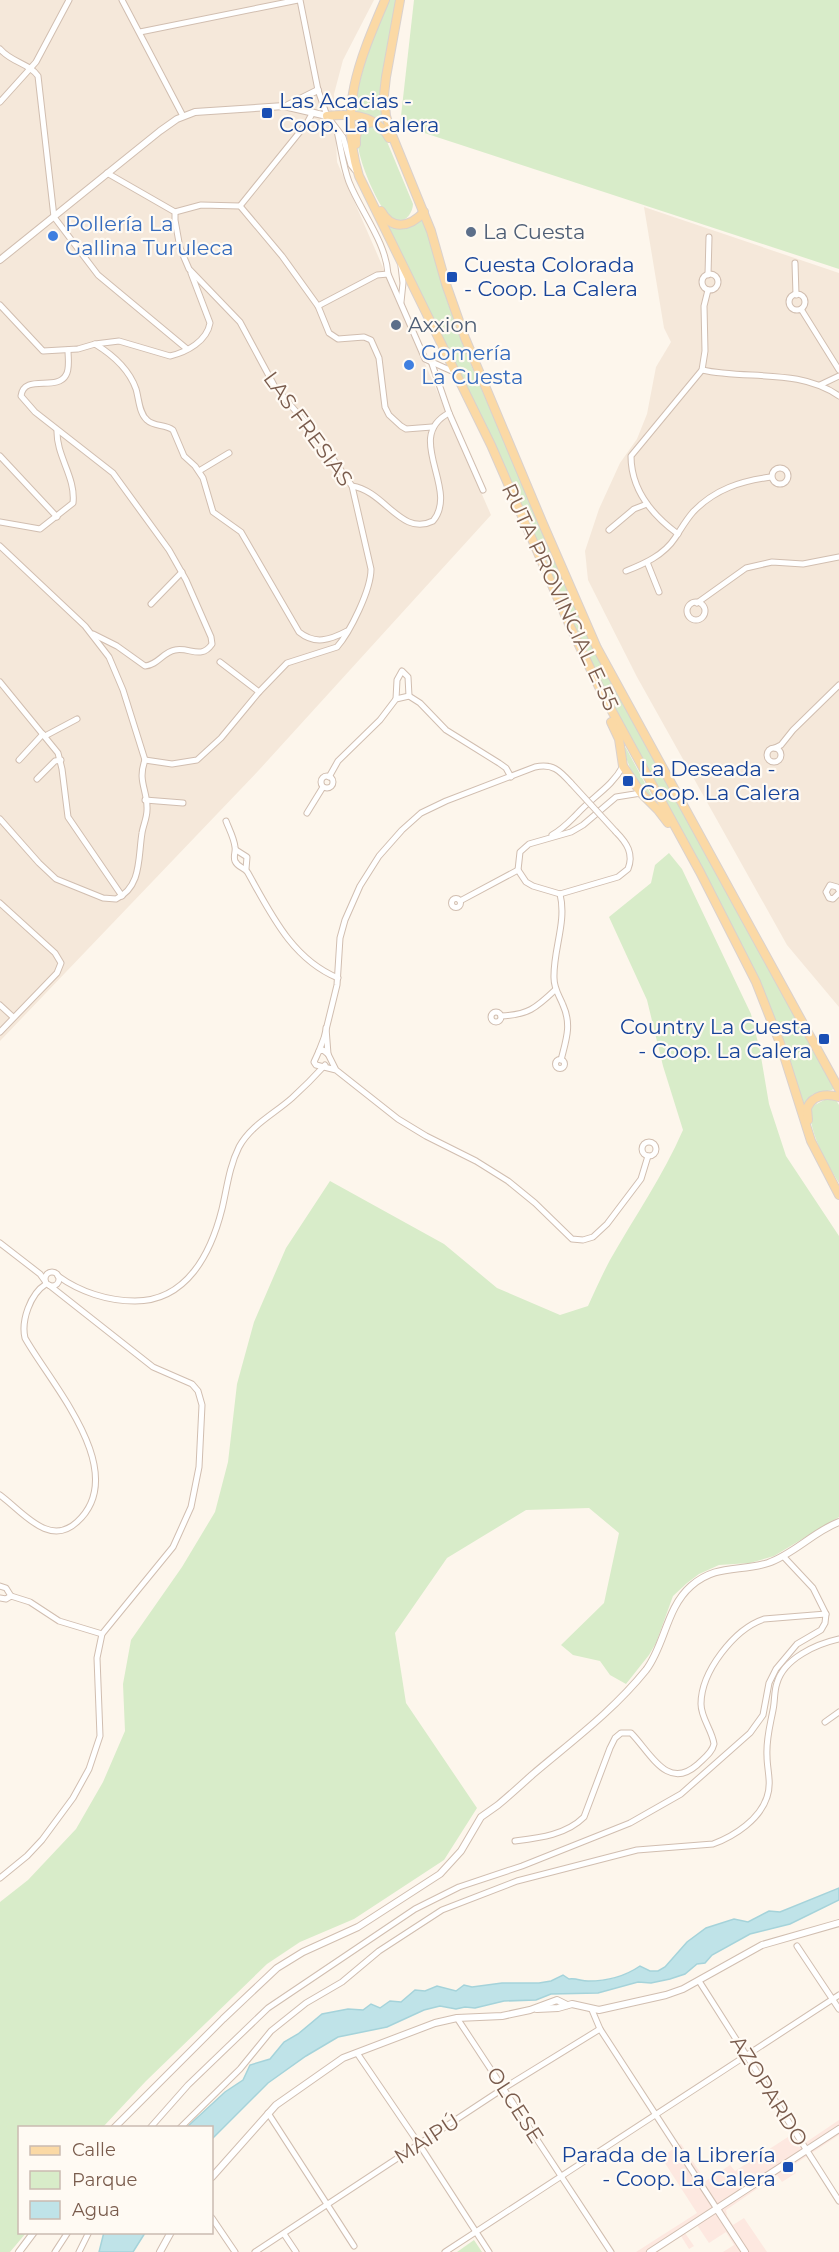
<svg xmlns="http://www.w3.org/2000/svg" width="839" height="2252" viewBox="0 0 839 2252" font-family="Montserrat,sans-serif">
  <rect width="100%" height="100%" fill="#fdf6ec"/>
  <g fill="#f5e8da">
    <path d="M0,0H374L343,60L334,94L337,162L491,515L259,770L0,1041Z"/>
    <path d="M644,207L839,273V1007L787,945L637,677L588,580L585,551L599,509L620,463L637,439L647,414L656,367L671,342L664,328Z"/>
  </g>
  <path fill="#fde8e0" d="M839,2120V2135L792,2166L796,2173L782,2182L777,2175L726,2210L727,2216L733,2225L744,2218L767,2252H723L734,2245L726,2232L709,2243L697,2225L685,2233L694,2246L689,2249L681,2236L656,2252H636L697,2213L661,2157L681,2144L706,2181L730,2165L735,2171L791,2135L799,2147Z"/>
  <g fill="#d8ecc9">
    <path d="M389,0H397L382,89V118L354,114C359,73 373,38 389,0Z"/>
    <path d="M414,0H839V269L400,125Z"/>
    <path d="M373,126L383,132L413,204C413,214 402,227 392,219C379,210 357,158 358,142C358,138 361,133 363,129Z"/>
    <path d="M423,218L445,295L465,351L587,635L834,1088L832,1090L813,1094L804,1104L774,1017L749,960L604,690L386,224C400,233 411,227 423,218Z"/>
    <path d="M624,747L626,748L654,800C638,785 627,768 624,747Z"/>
    <path d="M669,853L682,869L751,1014L760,1051L769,1104L786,1156L839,1236V1517L774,1556L750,1563L719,1565L699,1574L687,1583L673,1596L656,1643L649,1655L626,1684L610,1675L600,1661L573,1655L561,1645L604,1603L619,1533L589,1508L526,1510L447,1558L395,1633L406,1703L477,1808L444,1860L354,1919L300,1942L267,1964L146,2081L103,2127L20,2128V2232L26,2233L10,2252H0V1902L28,1880L76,1829L103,1782L125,1731L123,1684L131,1640L182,1567L215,1512L228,1462L237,1384L254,1322L286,1248L330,1181L444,1244L497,1288L560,1315L588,1306C595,1291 602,1275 610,1260C635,1216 663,1176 683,1130L663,1066L647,1000L609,917L651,883L655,865Z"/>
    <path d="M826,1099L836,1100L839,1105V1183C829,1167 803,1124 813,1106Z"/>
    <path d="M474,2240L482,2252H457Z"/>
  </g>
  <g fill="#bfe3e8" stroke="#a5d3da" stroke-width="1.5">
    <path d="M839,1888V1900L790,1924L750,1934L712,1955L705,1963L697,1964L685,1974L670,1979L651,1983L638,1982L598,1993L551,1994L536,2000L504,2001L475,2008L465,2007L456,2009L440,2006L424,2010L387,2027L338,2037L306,2056L268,2083L212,2139V2128L187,2127L225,2092L243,2080L250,2065L270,2059L284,2042L298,2034L322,2014L348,2009L363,2010L371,2004L380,2008L390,2001L401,2002L415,1990L425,1991L437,1986L456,1991L464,1985L472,1987L502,1983H539L551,1981L563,1975L569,1979C577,1978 581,1981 588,1981C608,1981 624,1977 640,1966L650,1971H658L665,1967L687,1942L706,1928L734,1919L748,1922L769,1911L780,1912Z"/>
    <path d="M104,2232H145V2233L133,2252H99Z"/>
  </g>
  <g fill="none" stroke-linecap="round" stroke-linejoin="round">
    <defs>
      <g id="minor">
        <path d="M122,0L183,116"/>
        <path d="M300,0L318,90L327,116L343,137L351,165L355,170"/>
        <path d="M140,32L298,0"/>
        <path d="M0,49C12,63 29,63 38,76L54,217L98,275L187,349"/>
        <path d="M0,102L36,62L69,0"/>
        <path d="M337,131C341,148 343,166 349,182C361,212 386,242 388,274L425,359L454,372"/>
        <path d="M107,173L175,212V220L180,248L189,269L240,322L275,387L317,436L352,486L371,569C371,590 350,632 337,647L287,663L259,692L221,738L197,760L172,764L145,760"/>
        <path d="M240,206L307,123L313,112"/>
        <path d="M175,212L201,205L240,206L282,256L318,306L329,333L338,339L364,337L371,340L379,358L385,407L389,415L401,426L406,429L432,427"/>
        <path d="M795,263L796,295"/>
        <path d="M401,266L403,283L401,302"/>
        <circle cx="710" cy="282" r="8"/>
        <path d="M708,275L709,237"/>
        <circle cx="797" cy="302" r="8"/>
        <path d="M0,305L43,351L78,349L95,344C113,355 129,369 136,389C139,399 139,413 147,420C154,427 165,424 173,430L184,456L195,466L203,478L213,512L241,532L299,632C315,645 330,640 347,631"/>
        <path d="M318,306L377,275L388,274"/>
        <path d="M801,309L839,370"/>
        <path d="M95,344L119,341L170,356C187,352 207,341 210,323L191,273"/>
        <path d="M68,350C68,358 70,369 66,375C57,392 24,373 21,396L35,412L113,473L169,550L186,580L211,637L212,644C201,660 190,647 175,650C163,652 158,665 145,666L117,646L93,634"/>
        <path d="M431,361L449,413L483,490"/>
        <path d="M702,370C747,380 799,368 839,396"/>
        <path d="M820,385L839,376"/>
        <path d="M0,456L57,517"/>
        <circle cx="780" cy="476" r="8"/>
        <path d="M199,471L229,453"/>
        <path d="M352,486C385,491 401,537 433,521C460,489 403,437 449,413"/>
        <path d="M0,522L40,529L73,503C76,477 56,456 57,430"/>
        <path d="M609,530L634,509L647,504"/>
        <path d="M678,534C652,515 631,489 631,456L702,370L705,351L704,306L708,290"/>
        <path d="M0,546L85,626L109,657L123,690L145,760"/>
        <path d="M647,562L659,592"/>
        <path d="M626,571C644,564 664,555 675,538C681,529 686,520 693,512C715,489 741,481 771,477"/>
        <circle cx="696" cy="611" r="9"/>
        <path d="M697,603L746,568L772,562L803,564L839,557"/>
        <path d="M151,604L182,572"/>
        <path d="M220,662L259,692"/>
        <path d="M0,682L58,753L62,769L68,817L122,896"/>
        <path d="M396,699L397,680L402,671L408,677L409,696"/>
        <path d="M45,736L77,719"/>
        <path d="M775,748L781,745L793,730L839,685"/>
        <circle cx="774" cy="755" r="7"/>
        <path d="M19,760L43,734"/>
        <circle cx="327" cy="782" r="6"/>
        <path d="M329,777L338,761L380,720L396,699L409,696L420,703L446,730L499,763L506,768L511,777"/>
        <path d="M37,779L55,761L61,760"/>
        <path d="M145,800L183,803"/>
        <path d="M307,813L323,787"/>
        <path d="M0,819L39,863L56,879L103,898L116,899C142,887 138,857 142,833C143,826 147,818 147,810C148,790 137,782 145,760"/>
        <path d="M226,821C229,829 234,838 235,847C236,852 233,856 235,861C238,868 245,867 248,873C271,914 292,959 338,978"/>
        <path d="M616,832C627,843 634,854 628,869L618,877L560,894L533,886L526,882L518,870L520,852L529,844L571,832L583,825L616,797L641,793"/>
        <path d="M552,835C563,829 568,823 577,814C592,797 612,787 623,766"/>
        <path d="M236,850L247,857L246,869"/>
        <path d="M839,890L837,887L830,885L826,892L829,898L833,899L839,893"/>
        <path d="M560,894C567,922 553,950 554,978C554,989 559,995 563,1005C572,1025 566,1040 561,1060"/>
        <circle cx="456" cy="903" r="4.5"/>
        <path d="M460,901L518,870"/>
        <path d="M0,903L55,953L61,963L57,973L0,1032"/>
        <path d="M0,1005L13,1017"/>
        <circle cx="496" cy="1017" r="5"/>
        <path d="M501,1016C528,1015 536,1008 555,990"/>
        <path d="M326,1028L328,1054"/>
        <path d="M319,1051L324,1038L337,985L340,938L345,920L360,886L379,856L402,830L421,813L446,801L535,767C553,763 560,771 571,783"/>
        <circle cx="560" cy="1064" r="4.5"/>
        <path d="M336,1070L328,1054L323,1050L319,1051L314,1062L316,1065L336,1070L398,1119L426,1136L476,1161L508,1181L535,1203L572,1239L583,1240L593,1237L607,1224L641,1179L648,1156"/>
        <circle cx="649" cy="1149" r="7"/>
        <path d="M0,1243L40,1274L45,1281"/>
        <circle cx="52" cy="1279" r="7"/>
        <path d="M58,1276C80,1292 108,1301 135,1301C187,1301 211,1253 222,1209C227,1188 229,1167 239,1147C251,1125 274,1114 292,1098C303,1088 315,1076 325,1065"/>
        <path d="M0,1495C22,1511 49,1548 77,1522C132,1472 50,1383 25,1338C21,1321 30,1294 46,1284"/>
        <path d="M0,1586L6,1588L11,1596"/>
        <path d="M0,1598L6,1599L11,1596L30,1602L59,1621L102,1634"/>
        <path d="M825,1722L839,1712"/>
        <path d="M515,1841C539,1838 566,1835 584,1817L610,1748L615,1738L621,1733H631C650,1752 667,1791 697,1765C704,1758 712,1753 714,1744C712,1730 701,1718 701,1704C701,1672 734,1629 764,1619L826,1614"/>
        <path d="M0,1878L27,1856L42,1840L73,1798L89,1769L100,1736L97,1658L102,1634L173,1547L191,1507L199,1467L202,1405L198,1391L192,1384L153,1367L49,1285"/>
        <path d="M797,1946L839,2009"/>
        <path d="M699,1981L839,2201"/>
        <path d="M592,2010L600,2029L717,2209"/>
        <path d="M457,2018L611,2252"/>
        <path d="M357,2053L419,2144L489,2252"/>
        <path d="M268,2113L354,2246"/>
        <path d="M150,2128L188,2085L268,2008L415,1909L459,1887L522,1866L630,1823L681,1794L750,1733L763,1715L769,1683L776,1669L797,1644L821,1630L825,1623L826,1614L813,1588L783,1556"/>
        <path d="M180,2128L240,2069L271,2031L306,2003L342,1982L379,1951L442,1910L517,1881L637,1850L713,1844C735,1836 760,1819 767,1797C772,1783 767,1770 767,1756C766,1739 770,1726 773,1710C775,1701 774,1691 777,1683C784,1658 817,1644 839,1639"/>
        <path d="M212,2218L235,2252"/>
        <path d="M284,2234L296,2252"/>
        <path d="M55,2252L68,2232"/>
        <path d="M79,2252L89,2232"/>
        <path d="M255,2252L504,2088L600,2029"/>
        <path d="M445,2252L839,1995"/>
      </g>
      <g id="tertiary">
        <path d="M288,105L318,90"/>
        <path d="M0,260L160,131L177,119L195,112L284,106L327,116"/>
        <path d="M537,2009L558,2008L572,2004L599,2010L666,1995L683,1989L762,1945L839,1923"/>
        <path d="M114,2128L223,2019L277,1968L303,1952L358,1927L440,1874L461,1851L481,1817L498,1805C510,1795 521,1785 532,1775C572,1741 613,1711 646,1670C665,1645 666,1608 691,1586C716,1564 739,1572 768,1563C794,1554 813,1532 839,1522"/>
        <path d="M212,2177L276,2105L343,2058L435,2023L457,2018L502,2016L530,2010L557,2000L567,2005"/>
        <path d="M717,2209L745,2252"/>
        <path d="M19,2252L34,2232"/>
        <path d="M160,2252L171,2232"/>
        <path d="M650,2252L839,2129"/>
      </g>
      <g id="primary">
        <path d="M385,0C359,61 338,109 359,176L491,445L569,624L601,691L700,872L756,982L780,1043L811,1141L839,1195"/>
        <path d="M400,0L386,77L384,95L386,116L392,135L431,231L446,284L465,338L543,524L597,648L839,1089"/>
        <path d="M327,116C350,113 377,115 389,138"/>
        <path d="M356,144C355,130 360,125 373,122"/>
        <path d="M381,211C392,231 410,227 424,212"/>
        <path d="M611,722L619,739L623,766L641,793L658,810L668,823"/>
        <path d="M808,1120L807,1108C813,1095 826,1093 839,1097"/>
      </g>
    </defs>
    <use href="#minor" stroke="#d1beb0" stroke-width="7"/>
    <use href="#tertiary" stroke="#d1beb0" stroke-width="8"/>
    <use href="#primary" stroke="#dad1cd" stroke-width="10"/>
    <use href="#minor" stroke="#fff" stroke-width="5"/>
    <use href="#tertiary" stroke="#fff" stroke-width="6"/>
    <use href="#primary" stroke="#fbd9a5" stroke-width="8"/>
    <defs>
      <path id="minor-bridge" d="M571,783L616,832"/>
    </defs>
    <use href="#minor-bridge" stroke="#d1beb0" stroke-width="7" stroke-linecap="butt"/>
    <use href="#minor-bridge" stroke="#fff" stroke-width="5"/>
  </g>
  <g fill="#1a4fb4" stroke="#fffaf3" stroke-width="2">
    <rect x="261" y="107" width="12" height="12" rx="3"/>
    <rect x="446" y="271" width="12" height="12" rx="3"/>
    <rect x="622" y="775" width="12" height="12" rx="3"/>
    <rect x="818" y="1033" width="12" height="12" rx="3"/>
    <rect x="782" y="2161" width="12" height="12" rx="3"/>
  </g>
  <g fill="#5c6f8a" stroke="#fffaf3" stroke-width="2">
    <circle cx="471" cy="232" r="6"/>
    <circle cx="396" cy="325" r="6"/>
  </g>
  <g fill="#3f7fe0" stroke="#fffaf3" stroke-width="2">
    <circle cx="53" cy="236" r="6"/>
    <circle cx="409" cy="365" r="6"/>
  </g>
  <g text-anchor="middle" stroke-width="4.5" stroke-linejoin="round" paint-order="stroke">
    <g font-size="21" fill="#164399" stroke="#fffaf3" text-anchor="start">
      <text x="279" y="108">Las Acacias -<tspan x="279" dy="24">Coop. La Calera</tspan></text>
      <text x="464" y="272">Cuesta Colorada<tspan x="464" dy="24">- Coop. La Calera</tspan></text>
      <text x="640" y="776">La Deseada -<tspan x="640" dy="24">Coop. La Calera</tspan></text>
      <text x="812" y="1034" text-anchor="end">Country La Cuesta<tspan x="812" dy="24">- Coop. La Calera</tspan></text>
      <text x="776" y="2162" text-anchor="end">Parada de la Librería<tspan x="776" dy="24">- Coop. La Calera</tspan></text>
    </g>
    <g font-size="21" fill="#366cbe" stroke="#fffaf3" text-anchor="start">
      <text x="65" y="231">Pollería La<tspan x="65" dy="24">Gallina Turuleca</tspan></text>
      <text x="421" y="360">Gomería<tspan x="421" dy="24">La Cuesta</tspan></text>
    </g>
    <g font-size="21" fill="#4e5e75" stroke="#fffaf3" text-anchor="start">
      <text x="483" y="239">La Cuesta</text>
      <text x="408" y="332">Axxion</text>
    </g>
    <g font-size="21" fill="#7a5c4d" stroke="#fffaf3">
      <text transform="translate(308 429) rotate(54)" y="7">LAS FRESIAS</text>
      <text transform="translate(560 597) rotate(65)" y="7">RUTA PROVINCIAL E-55</text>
      <text transform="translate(769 2091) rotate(58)" y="7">AZOPARDO</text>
      <text transform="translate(515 2105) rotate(57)" y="7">OLCESE</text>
      <text transform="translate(427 2139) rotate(-33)" y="7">MAIPÚ</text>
    </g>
  </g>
  <rect x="18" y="2126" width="195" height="108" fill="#fffaf3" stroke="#cabbb1" stroke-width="1.5"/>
  <rect x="30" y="2146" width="30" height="9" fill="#fbd9a5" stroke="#cabbb1" stroke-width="1.5"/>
  <text x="72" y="2156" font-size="18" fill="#7a5c4d">Calle</text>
  <rect x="30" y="2171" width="30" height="18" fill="#d8ecc9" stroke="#cabbb1" stroke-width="1.5"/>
  <text x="72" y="2186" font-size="18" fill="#7a5c4d">Parque</text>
  <rect x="30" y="2201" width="30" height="18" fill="#bfe3e8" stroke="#cabbb1" stroke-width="1.5"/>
  <text x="72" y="2216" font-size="18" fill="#7a5c4d">Agua</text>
</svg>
